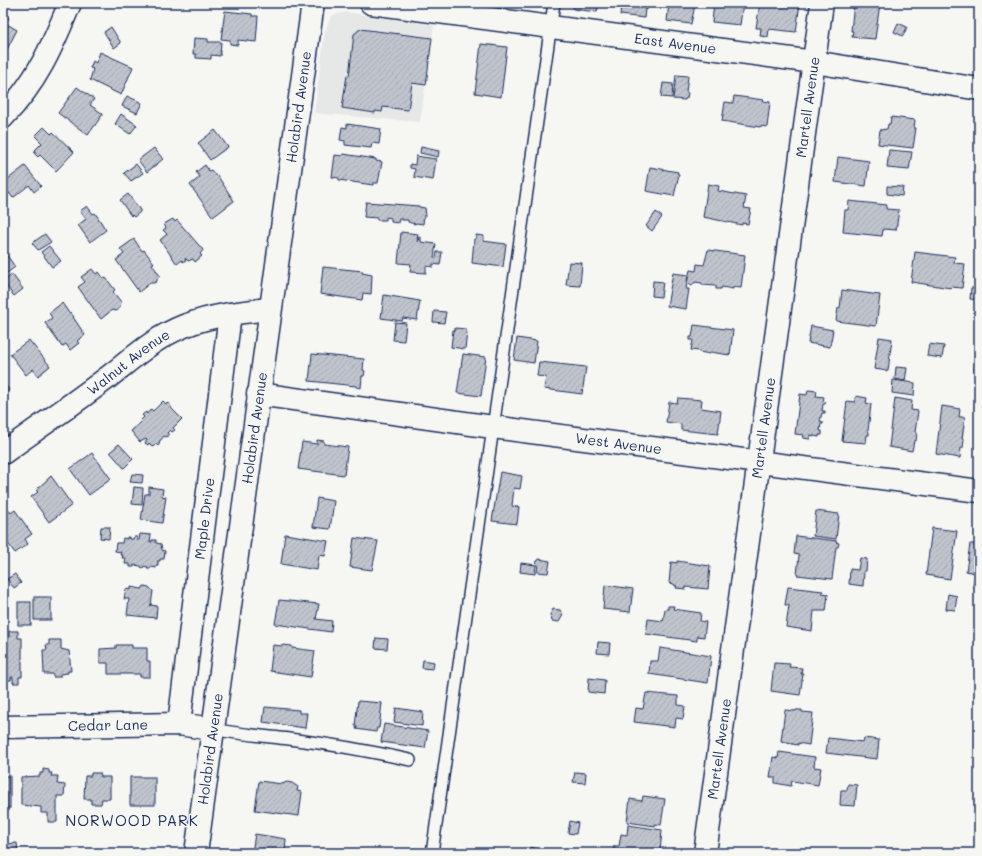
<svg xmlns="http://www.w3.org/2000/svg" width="982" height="856" viewBox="0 0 982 856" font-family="Mali,sans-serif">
  <defs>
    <pattern id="building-hatch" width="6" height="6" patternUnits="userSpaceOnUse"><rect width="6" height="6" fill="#c0c4cd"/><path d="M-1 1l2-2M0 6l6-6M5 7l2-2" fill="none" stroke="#a4a9b2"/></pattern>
  </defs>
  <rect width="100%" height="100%" fill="#f6f6f2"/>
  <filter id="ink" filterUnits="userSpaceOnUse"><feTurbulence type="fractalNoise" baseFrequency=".025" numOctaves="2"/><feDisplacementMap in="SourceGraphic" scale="8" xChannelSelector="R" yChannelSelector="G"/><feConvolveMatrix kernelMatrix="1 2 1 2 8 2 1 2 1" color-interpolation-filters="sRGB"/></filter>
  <g filter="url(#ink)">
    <path fill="#e6e7e7" d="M346,12L434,25L420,122L314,113L325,32L331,16Z"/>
    <g fill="url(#building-hatch)" stroke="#1b2f5e">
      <path d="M531,3H544V6L531,4Z"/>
      <path d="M574,3H599L597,12L573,9Z"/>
      <path d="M619,3H648L647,10L645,9L644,18L620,15L621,7L619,6Z"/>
      <path d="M669,3H694L693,5H695L691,24L667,21Z"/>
      <path d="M714,3H743L740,25L712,22Z"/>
      <path d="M760,3H800L796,32L769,29L768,37L760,36L761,28H756Z"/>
      <path d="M854,3H880L875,39L852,37L853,31H851Z"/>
      <path d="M225,11L252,14V16H258L256,42L238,40V45L230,44V40L221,39Z"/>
      <path d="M3,14L9,18L5,23L17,30L4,55Z"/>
      <path d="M898,23L907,27L903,36L894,32Z"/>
      <path d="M111,27L121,43L114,48L104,32Z"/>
      <path d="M360,29L432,38L426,85L412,83L408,110L383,107L382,112L375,111V113L342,108L347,75L349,76L354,34Z"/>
      <path d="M194,38L208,39V42H221L220,56L211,55V59L196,58V54H193Z"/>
      <path d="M481,44L507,47L501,97L475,93Z"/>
      <path d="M100,52L133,67L121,95L90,80L93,69L90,68L93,61L96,63Z"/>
      <path d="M676,75L688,76L686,92L688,93L687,98H686L685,100L673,99Z"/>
      <path d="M663,83L673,84L672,98L661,97Z"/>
      <path d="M77,87L94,99L90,105L103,114L88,135L58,113Z"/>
      <path d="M127,96L142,103L137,113L122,106Z"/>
      <path d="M734,96L764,100L763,101L770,102L767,127L760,126V127L722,121L725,102L733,103Z"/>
      <path d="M121,114L137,125L130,134L115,124Z"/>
      <path d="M891,117L915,120L914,128H916L913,148L878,144L880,130L887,129L888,124H890Z"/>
      <path d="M347,124L381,129L379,144L372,143L371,148L345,145V141L340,140L342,127L347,128Z"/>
      <path d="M44,127L51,134L53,132L74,152L56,171L40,155L38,157L34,153L36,152L35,150L42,143L35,136Z"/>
      <path d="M215,130L228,147L210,160L198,143Z"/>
      <path d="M421,147L439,151L438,157L420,153Z"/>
      <path d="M154,148L163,159L147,172L138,160Z"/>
      <path d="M889,150L912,152L909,170L887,168Z"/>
      <path d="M343,154L376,159V161L382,162L378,183H373V185L339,180V178L332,177L335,155L342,156Z"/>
      <path d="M416,156L436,159L433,180L414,177L415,169L410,168V164L415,165Z"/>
      <path d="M838,157L869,161L866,186L835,182Z"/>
      <path d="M136,164L143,173L131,181L124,173Z"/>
      <path d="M205,165L209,171L211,170L216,176L217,175L234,201L213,217L190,185L200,177L196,172Z"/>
      <path d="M25,166L41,186L34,192L29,185L13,198L3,185V183Z"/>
      <path d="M650,167L678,172L677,173L679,174L674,196L646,191Z"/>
      <path d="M708,184L719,186L718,191L746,196L744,208L751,209L748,224L742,223V225L703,217Z"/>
      <path d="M887,186L903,187L902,196L887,194Z"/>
      <path d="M128,194L140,210V212L134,217L132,215L131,216L120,200Z"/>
      <path d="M849,201L887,205L886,209L899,210L896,230L883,229L882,236L843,232L845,210H848Z"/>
      <path d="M366,202L419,206V207L425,208L426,216L424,215L423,224L416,223L415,224L408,222V220H402L403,219H399L398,223L391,222V218L386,217V220H377V218L364,217Z"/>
      <path d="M87,206L93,214L95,213L106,230L90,242L78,225L86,219L80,211Z"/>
      <path d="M656,212L662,217L652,231L646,226Z"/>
      <path d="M173,219L175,222L177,220L203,250L200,254L202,256L195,262L193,259L188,261L185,258L186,260L183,262L182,260L177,264L160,240L167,234L163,230L166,228L164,224Z"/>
      <path d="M401,232L418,234L417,242H418L419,237L421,238V242L436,244L434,257L436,258L437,252H442L440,265L433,264V267L426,266V273L410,272L411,264L398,263Z"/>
      <path d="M45,234L51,242L38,250L32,243Z"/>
      <path d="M476,235L484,236L483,241L506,244L503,267L472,263L474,239H476Z"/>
      <path d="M134,239L142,251L144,250L154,263L152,264L160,276L157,278V281L154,283H150L139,292L116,260L124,254L120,249Z"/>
      <path d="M49,246L61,261L52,267L41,252Z"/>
      <path d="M708,250L745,255L741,288L733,287V289L722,287L721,289H716V286L702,285V283L695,282L692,286L687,283L690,270L696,271L697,264L704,265Z"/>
      <path d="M4,251L15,267L3,276V252Z"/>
      <path d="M915,252L955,257L954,263L965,264L962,288L952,287L951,288L911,282Z"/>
      <path d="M569,262L582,263L580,286L566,285Z"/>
      <path d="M323,267L363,271L362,273L372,275L371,294L363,293L362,300L320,294Z"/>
      <path d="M92,269L96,274L99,272L104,279L106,278L115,290L113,292L122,303L120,305V308L116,311L112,310L101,319L78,287L85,282L81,277Z"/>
      <path d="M673,273L688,275L686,289H689L686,309L667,306Z"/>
      <path d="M12,274L23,289L14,296L3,282Z"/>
      <path d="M653,281L663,282L661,297L652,296Z"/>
      <path d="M971,288H979V300L970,299Z"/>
      <path d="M842,290L880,295L876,326L836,321L838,308H840Z"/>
      <path d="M384,295L420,301L417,320L403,318L402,321L381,318Z"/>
      <path d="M62,303L69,313L70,312L74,317H73L85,335L77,341L79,343L70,350L66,344L62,347L45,323L52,318L49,313Z"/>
      <path d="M434,311L446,312L444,323L433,322Z"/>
      <path d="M395,322L406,323L404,341L393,340Z"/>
      <path d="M694,325L733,330L730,355L710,352V354L699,352V351L691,350L693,340H690V337H692Z"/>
      <path d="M811,326L833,330L830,347L808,343Z"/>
      <path d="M455,328L466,329V332H467L465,349L451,347L453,330L455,331Z"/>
      <path d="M879,337L892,339L888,371L874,369Z"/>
      <path d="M517,338L537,341L534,363L514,360Z"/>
      <path d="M29,340L50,366L38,376L33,369L26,375L10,354Z"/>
      <path d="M929,344L944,346L942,358L927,356Z"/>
      <path d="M977,351H979V371L974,370Z"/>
      <path d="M312,354L364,359L363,370L365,371L364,376H362L361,388L356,387V386L309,381Z"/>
      <path d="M463,354L486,357L481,396L457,393Z"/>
      <path d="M539,362L586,367L582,394L544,389L546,377L537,376Z"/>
      <path d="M896,367L907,368L905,381L895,379Z"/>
      <path d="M893,380L915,383L914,396L892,393Z"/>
      <path d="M3,382L9,390L3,395Z"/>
      <path d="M808,390L817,391L816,396L824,397L823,401L826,402L825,404H823L822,411H825V413H822L820,421L823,422V424H821L820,431H822V435H819V437L810,435V439L803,438L804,435L795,434L800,394L807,395Z"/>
      <path d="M856,396L867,398L866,403L871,404L868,431L869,432V435H867L866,443L842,441L847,401L855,402Z"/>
      <path d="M678,398L702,400L701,408L721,411L718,434L681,430V424L666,422L669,402L677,403Z"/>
      <path d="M895,398L912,401L911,410L918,411L915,432L917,433L916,441H914L912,451L889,447Z"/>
      <path d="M163,401L166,404L169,403L172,409L182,419L173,428L175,430L172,432L170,430L167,433L169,435L166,437L164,436L159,442L160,443L158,446L156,444L153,447L149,443L148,445L145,443L147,440L146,439L140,442L131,431L141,422L140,421L144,417L142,415L146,412L147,414L151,409L153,411Z"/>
      <path d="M942,406L960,409L959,417H965L962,439H964L963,448H961L960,458L936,454Z"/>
      <path d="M317,440L324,441V444L348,447L344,475L298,469L302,442L317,444Z"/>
      <path d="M119,444L133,459L124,468L110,452Z"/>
      <path d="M92,453L111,479L89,495L70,469Z"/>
      <path d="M500,472L522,476L520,489L514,488L512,506L519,507L517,524L492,521Z"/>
      <path d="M132,474L143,475L142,483L130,482Z"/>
      <path d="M51,476L72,505L49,522L31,497L38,492L36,490Z"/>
      <path d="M134,487L143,488L142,505L132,504Z"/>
      <path d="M149,487L163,489L162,496L166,497L162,523L141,520L145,494H149Z"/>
      <path d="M317,498L334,501L330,529L313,527Z"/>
      <path d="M7,507L11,513L15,510L32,534L25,539L28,544L15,553L3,537V510Z"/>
      <path d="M816,511L839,514L836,539L813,536Z"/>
      <path d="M101,527H110L109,539L100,538Z"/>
      <path d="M932,528L957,531L950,579L926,575Z"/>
      <path d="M140,534L151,535L150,542H152V540H156V543L161,544L162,550L165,551L164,559H160V561H157L158,562V566H156V568L151,567L150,569H147L148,567L144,566L143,568L141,567V566L134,565V567H130V564H125L126,558H122L123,555H120L121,552L115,551L116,543H122L123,538L127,539V537H129V539H133L134,537H137V540H139Z"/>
      <path d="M285,534L328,541L325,556L319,555L317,570L281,564Z"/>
      <path d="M796,536L837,541L836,542L839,543L838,547H836L832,579L797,575L799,555L794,554Z"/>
      <path d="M354,538L378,541L372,570L350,567Z"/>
      <path d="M979,541V587L973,586L975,573L966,571L970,544H976V542L979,543Z"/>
      <path d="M860,558L867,559L866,571H864L863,586L849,584L850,569L858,570Z"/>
      <path d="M539,559L550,561L548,573L537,572L538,565H536L537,561H538Z"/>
      <path d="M677,561L710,566L708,589L686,587V589L676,588L677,586H675L674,584L669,583L671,562L677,563Z"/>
      <path d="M521,563L536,565L535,574L520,572Z"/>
      <path d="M15,574L21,583L14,588L7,579Z"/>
      <path d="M605,585L633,589L630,612L603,609Z"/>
      <path d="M144,586L149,587L153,591L151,605H150L157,606L156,618L127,615L129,599H124L126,589L131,590V587L142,589Z"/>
      <path d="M788,587L823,591L822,593L828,594L826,611H814L812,631L786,627L789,605H785Z"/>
      <path d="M948,594L957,596L955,610L946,609Z"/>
      <rect x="34" y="597" width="17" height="23"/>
      <path d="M279,600L319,604L316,619L332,621L331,632L275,624Z"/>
      <rect x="18" y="602" width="13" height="23"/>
      <path d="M668,606H674L673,609L701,613L700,621L706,622L704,637L697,636V641L646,634L648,619L663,621L665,609H668Z"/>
      <path d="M553,609L560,610L563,615L559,622L552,621L550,615Z"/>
      <path d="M9,631H18V638H22V677H19V683H13V677H11V680H3V644H4V638H9Z"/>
      <path d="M376,638L388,639L387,649L375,648Z"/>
      <path d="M49,640H61V649L69,651L71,671H68V673L60,674V677H53V674H44L43,650H47L46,645H49Z"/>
      <path d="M598,642L610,643L609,654L597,653Z"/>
      <path d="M116,645H132V648H147V661H150V677H140V674H108V663H100V649L116,648Z"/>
      <path d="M273,645L282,646L283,645L292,646V648L315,651L311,677L270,671Z"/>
      <path d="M660,648L711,656L708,683L649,674L650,661H658Z"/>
      <path d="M423,660L434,662L433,669L422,668Z"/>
      <path d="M774,663L790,664L789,667L802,668L801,674L803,673L800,695L771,691Z"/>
      <path d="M589,678L605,680L604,694L588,692Z"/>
      <path d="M646,693L678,696V705L685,706L683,719L676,718L675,727L634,722L636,708L643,709Z"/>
      <path d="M358,701L382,703L379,728H377L376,732L356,729L357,726H355Z"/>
      <path d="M265,707L299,710V713H307L305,728L263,722Z"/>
      <path d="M396,708L423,712L422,726L394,722Z"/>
      <path d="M785,710L796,711V710H802V712L813,713L809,745L798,743V745L792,744V743L781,741Z"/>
      <path d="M384,724L428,731L425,748L381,742Z"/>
      <path d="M828,738L863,742L864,738L879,740L877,759L826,753Z"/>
      <path d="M779,752L815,757L814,767L821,768L818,785L792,781L791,786L775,783V777H770L773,757L778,758Z"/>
      <path d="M43,769L49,770V773H52L51,776H58L57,784L65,785L64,796H57V822H48V813H41V807L21,805V777L40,776V773H43Z"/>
      <path d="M575,772L586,773L585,783L573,782Z"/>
      <path d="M91,773H100L101,777H110V799H102L101,804H91V799H84L85,776H91Z"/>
      <rect x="3" y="776" width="7" height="32"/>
      <rect x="130" y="777" width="25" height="28"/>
      <path d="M259,781L282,784L287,782L292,783L298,787L297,791L302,792L299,816L255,810Z"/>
      <path d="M848,784L857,785L855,806L840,805L841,790H847Z"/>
      <path d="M643,796L665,799L661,825L655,824V826L627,822L630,799L642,801Z"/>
      <path d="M570,821L578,823L576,834L568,833Z"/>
      <path d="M628,825L662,830L660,853L651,852V853H613L614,846H619L621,834L627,835Z"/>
      <path d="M255,834L286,839L285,853H252Z"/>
      <path d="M17,843L18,853H7V844Z"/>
      <path d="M530,847L538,849L537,853H529Z"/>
    </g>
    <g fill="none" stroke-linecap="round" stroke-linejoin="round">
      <defs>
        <g id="lane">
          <path d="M212,729C238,734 263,736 289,739C330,744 370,751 410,760"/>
          <path d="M432,853L554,3"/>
        </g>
        <g id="street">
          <path id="s1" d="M371,3L814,62L979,89"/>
          <path d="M3,117C37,82 52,47 70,3"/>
          <path id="s2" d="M258,394L493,427L979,491"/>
          <path id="s3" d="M3,453C39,427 76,402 111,375C135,356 156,337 184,326C212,315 241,312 270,309"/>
          <path id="s4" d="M179,724L230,314"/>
          <path id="s5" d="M3,727L179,724L212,729"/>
          <path id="s6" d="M705,853L822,3"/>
        </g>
        <g id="secondary">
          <path id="s7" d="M196,853L313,3"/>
        </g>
      </defs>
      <use href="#lane" stroke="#1b2f5e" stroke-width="14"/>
      <use href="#street" stroke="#1b2f5e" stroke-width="25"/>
      <use href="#secondary" stroke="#1b2f5e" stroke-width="25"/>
      <use href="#lane" stroke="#f6f6f2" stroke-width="11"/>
      <use href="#street" stroke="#f6f6f2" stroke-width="22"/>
      <use href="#secondary" stroke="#f6f6f2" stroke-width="22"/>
    </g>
  </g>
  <g text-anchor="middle" stroke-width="3" stroke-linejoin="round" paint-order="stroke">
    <g font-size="14" fill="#1b2f5e" stroke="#f6f6f2">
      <text dy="5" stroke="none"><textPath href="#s1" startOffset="307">East Avenue</textPath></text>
      <text dy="5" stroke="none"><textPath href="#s7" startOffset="753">Holabird Avenue</textPath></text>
      <text dy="5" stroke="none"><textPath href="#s6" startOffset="753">Martell Avenue</textPath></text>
      <text dy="5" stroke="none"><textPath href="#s3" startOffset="155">Walnut Avenue</textPath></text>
      <text dy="5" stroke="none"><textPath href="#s7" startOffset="429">Holabird Avenue</textPath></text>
      <text dy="5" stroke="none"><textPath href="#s6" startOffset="429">Martell Avenue</textPath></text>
      <text dy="5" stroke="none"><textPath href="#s2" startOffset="364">West Avenue</textPath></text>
      <text dy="5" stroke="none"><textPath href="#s4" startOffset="207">Maple Drive</textPath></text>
      <text dy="5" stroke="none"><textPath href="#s5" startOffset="105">Cedar Lane</textPath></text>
      <text dy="5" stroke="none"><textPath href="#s7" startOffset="105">Holabird Avenue</textPath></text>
      <text dy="5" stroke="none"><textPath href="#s6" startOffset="105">Martell Avenue</textPath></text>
    </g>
    <g font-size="15" letter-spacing="1" fill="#1b2f5e" stroke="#f6f6f2">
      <text x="132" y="826">NORWOOD PARK</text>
    </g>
  </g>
  <rect width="982" height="856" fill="none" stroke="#f6f6f2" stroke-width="16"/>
  <rect x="8" y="8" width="966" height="840" fill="none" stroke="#1b2f5e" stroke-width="1.5" filter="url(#ink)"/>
</svg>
